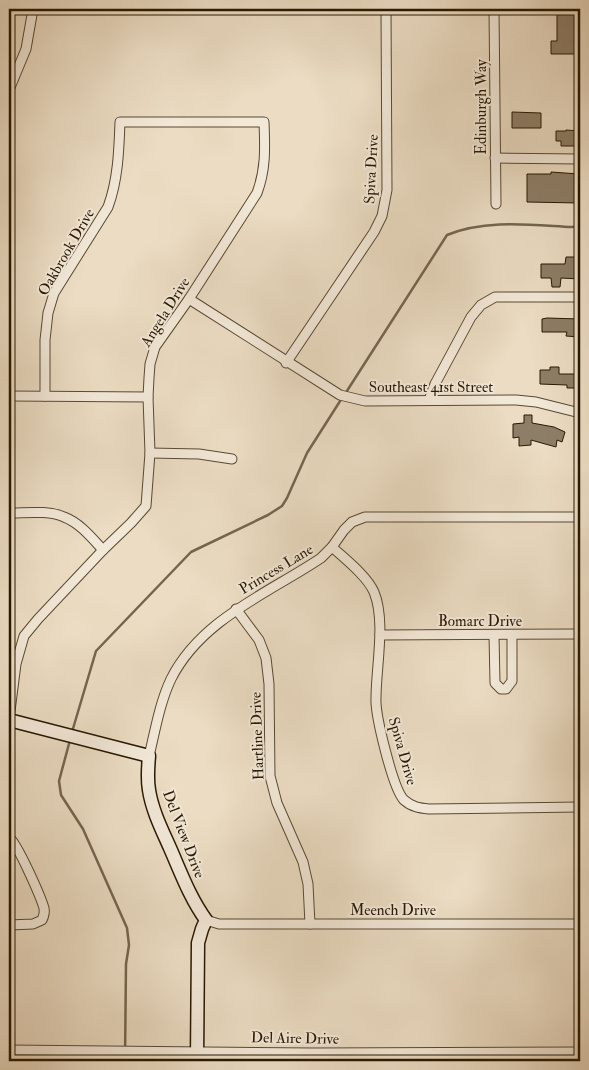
<svg xmlns="http://www.w3.org/2000/svg" width="589" height="1070" viewBox="0 0 589 1070" font-family="'IM FELL Double Pica',serif">
  <rect width="100%" height="100%" fill="#ebdcc3"/>
  <filter id="stains"><feTurbulence type="fractalNoise" baseFrequency=".004" numOctaves="4"/><feColorMatrix values="0 0 0 0 .2 0 0 0 0 .09 0 0 0 0 .02 0 0 0 .5 -.17"/></filter>
  <radialGradient id="worn" r=".72"><stop offset=".6" stop-color="#630" stop-opacity="0"/><stop offset="1" stop-color="#630" stop-opacity=".3"/></radialGradient>
  <g fill="none" stroke-linecap="round" stroke-linejoin="round">
    <g stroke="#75654f" stroke-width="2.5">
      <path d="M345,394L447,235C486,219 531,225 572,227L580,226"/>
      <path d="M72,732L96,651L191,552L268,515L282,506L287,498L307,453L342,398"/>
      <path d="M70,740L59,781L61,795L83,829L127,928L129,945L126,964L125,1061"/>
    </g>
  </g>
  <g fill="#8d7e67" stroke="#281803">
    <path d="M557,10H577V22H580V32H579L580,54H551V41H557Z"/>
    <path d="M512,112L541,113V128H512Z"/>
    <path d="M566,130L580,131L579,146H561V141H556V131H566Z"/>
    <path d="M551,172L579,174V203L527,202V174H551Z"/>
    <path d="M566,257H577L578,260H580V279L561,278L560,287H552L551,278H541V264H565Z"/>
    <path d="M547,318L580,319V337L566,336L567,332H542V319Z"/>
    <path d="M550,367H559V374H580V386H577V388H567V385L540,384V370H550Z"/>
    <path d="M524,415H532V423L554,427L565,432L562,442L557,440L556,447L531,440V445L519,446V437L513,438V424L524,423Z"/>
  </g>
  <g fill="none" stroke-linecap="round" stroke-linejoin="round">
    <defs>
      <g id="street">
        <path d="M494,9L496,204"/>
        <path d="M9,90L26,49L33,9"/>
        <path d="M495,158L580,159"/>
        <path d="M189,299L340,395L365,401L516,400L536,402L580,413"/>
        <path d="M286,363L374,232L382,216L387,190L386,9"/>
        <path d="M9,396L148,397"/>
        <path d="M429,400L435,384L471,317L481,305L495,297H580"/>
        <path d="M150,453L199,454L232,459"/>
        <path d="M9,513C26,513 48,510 64,517C80,523 92,538 103,550"/>
        <path d="M332,547C345,559 367,576 374,592C386,621 376,667 376,698C375,715 393,789 404,800C412,807 419,808 429,809L580,807"/>
        <path d="M236,609L259,640L266,658L269,684L270,776L277,803L303,862L308,884L310,924"/>
        <path d="M380,635L580,634"/>
        <path d="M494,635L495,683L501,689H506L512,681V635"/>
        <path d="M9,719L16,664L24,636L38,619L103,550L131,523L146,506L150,453L148,397L149,378L150,364L155,347L189,299L257,193C266,169 265,148 264,122H120C119,150 118,180 108,207L54,293L48,313L45,340V396"/>
        <path d="M149,756C155,731 160,702 171,679C201,619 269,593 321,558L332,547L344,530L352,522L365,517H580"/>
        <path d="M9,837C18,845 40,895 44,908C45,913 44,916 42,920L33,924L9,925"/>
        <path d="M206,920L219,924H580"/>
        <path d="M9,1050L313,1053L580,1052"/>
      </g>
      <path id="secondary" d="M9,720L149,756C148,767 147,779 149,790C152,810 162,830 170,848C181,873 190,898 206,920L202,929L198,943L197,1061"/>
    </defs>
    <use href="#street" stroke="#594933" stroke-width="11"/>
    <use href="#secondary" stroke="#281803" stroke-width="15"/>
    <use href="#street" stroke="#f2e8d8" stroke-width="9"/>
    <use href="#secondary" stroke="#f2e8d8" stroke-width="12"/>
  </g>
  <g text-anchor="middle" stroke-width="4" stroke-linejoin="round" paint-order="stroke">
    <g font-size="15" fill="#281803" stroke="#f2e8d8">
      <text transform="translate(481 107) rotate(-90)" y="5">Edinburgh Way</text>
      <text transform="translate(371 169) rotate(-87)" y="5">Spiva Drive</text>
      <text transform="translate(66 252) rotate(-60)" y="5">Oakbrook Drive</text>
      <text transform="translate(165 312) rotate(-58)" y="5">Angela Drive</text>
      <text x="431" y="392">Southeast 41st Street</text>
      <text transform="translate(276 569) rotate(-31)" y="5">Princess Lane</text>
      <text x="480" y="626">Bomarc Drive</text>
      <text transform="translate(257 736) rotate(-92)" y="5">Hartline Drive</text>
      <text transform="translate(403 751) rotate(74)" y="5">Spiva Drive</text>
      <text transform="translate(184 834) rotate(69)" y="5">Del View Drive</text>
      <text x="393" y="915">Meench Drive</text>
      <text transform="translate(295 1038) rotate(1)" y="5">Del Aire Drive</text>
    </g>
  </g>
  <rect width="589" height="1070" fill="none" stroke="#ebdcc3" stroke-width="30"/>
  <rect x="10" y="10" width="569" height="1050" fill="none" stroke="#281803" stroke-width="2.5"/>
  <rect x="15" y="15" width="559" height="1040" fill="none" stroke="#281803"/>
  <rect width="100%" height="100%" filter="url(#stains)"/>
  <rect width="100%" height="100%" fill="url(#worn)"/>
</svg>
